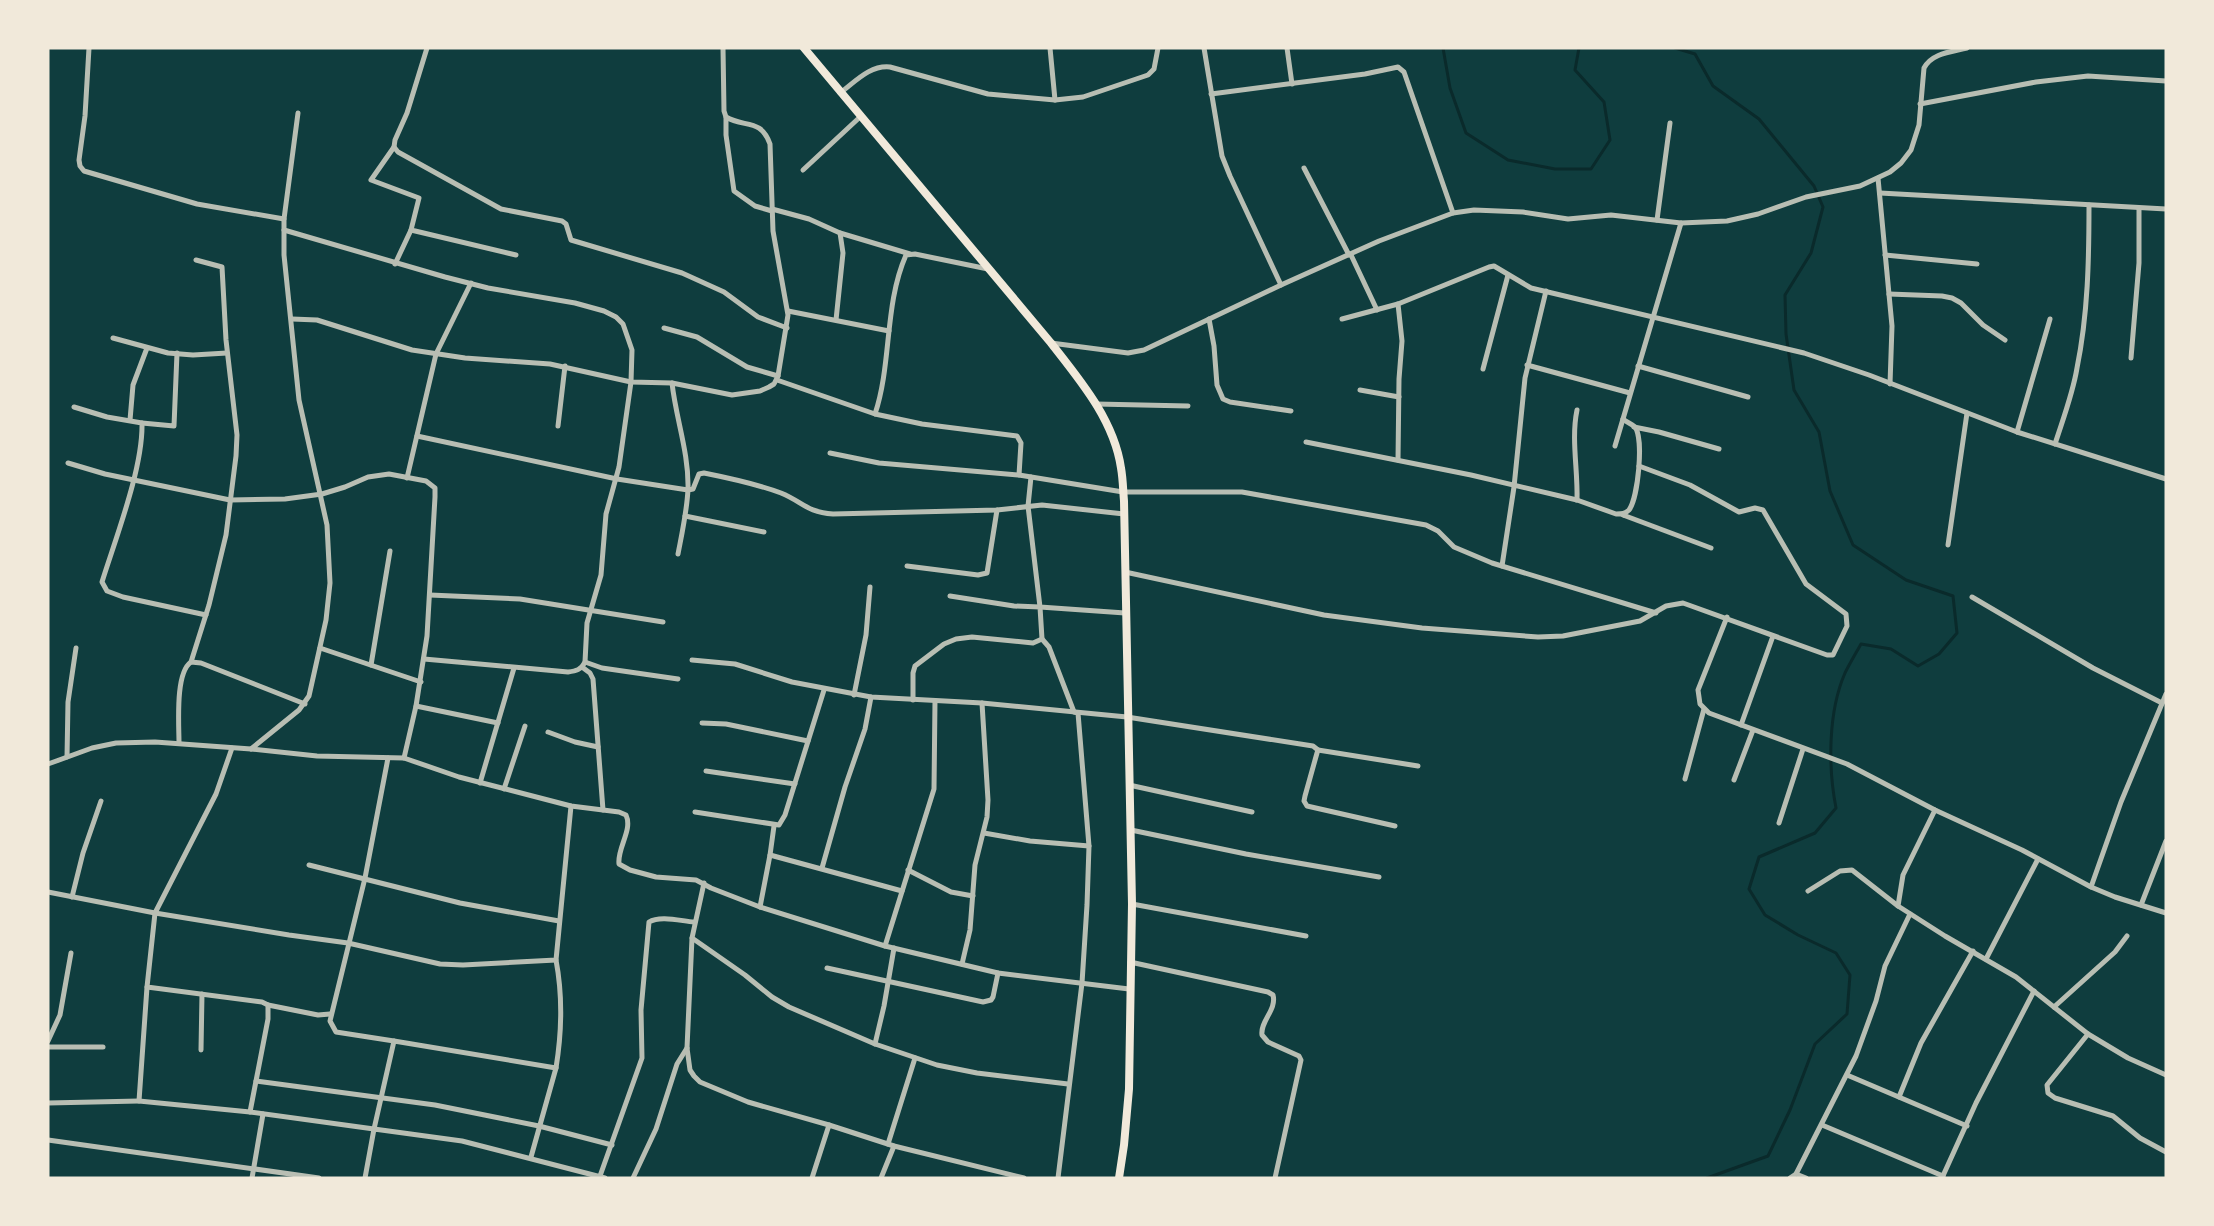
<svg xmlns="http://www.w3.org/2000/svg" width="2214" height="1226" viewBox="0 0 2214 1226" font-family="Figtree,sans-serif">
  <rect width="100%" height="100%" fill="#0f3d3e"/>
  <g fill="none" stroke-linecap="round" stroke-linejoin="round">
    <g stroke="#0a2a2b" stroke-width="3">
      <path d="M1443,48L1450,88L1466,133L1508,160L1555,169H1591L1610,140L1604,102L1575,70L1579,48"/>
      <path d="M1675,48L1695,54L1713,86L1759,119L1814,186L1823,207L1811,253L1785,295L1786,334L1794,390L1819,432L1830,491L1853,545L1906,580L1953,596L1957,633L1939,654L1918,666L1891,649L1861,644C1856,653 1850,663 1845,673C1828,712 1828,767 1836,808L1815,833L1759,857L1749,889L1765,915L1798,935L1836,953L1850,975L1847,1014L1815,1044L1790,1110L1768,1156L1707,1178"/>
    </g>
    <g stroke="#b8beb3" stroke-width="5">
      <path d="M89,48L85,116L79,160L80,166L84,171L197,204L284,219"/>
      <path d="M427,48L407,113L395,140L394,147L398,152L501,209L562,221L566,224L571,240L682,273L724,292L758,317L787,328"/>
      <path d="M1050,48L1055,100"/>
      <path d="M1204,48L1222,156L1230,176L1281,285"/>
      <path d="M1287,48L1292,84"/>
      <path d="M840,93C856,81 870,65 890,67L988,94L1055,100L1083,97L1148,75L1154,69L1158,48"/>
      <path d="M1211,94L1365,74L1398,67L1404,72L1453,213"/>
      <path d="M1920,104L2036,82L2088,76L2166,81"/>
      <path d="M726,117V135L734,191L755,206L772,211"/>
      <path d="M394,147L371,180L419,198L411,230L516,255"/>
      <path d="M1304,168L1349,255H1351L1377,310"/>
      <path d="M803,170L860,117"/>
      <path d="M1878,178L1892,326L1890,384"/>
      <path d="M1880,193L2166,209"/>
      <path d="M772,209L809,219L840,233L843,253L836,320"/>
      <path d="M1657,220L1670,123"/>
      <path d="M284,230L445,277L488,288L575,303L604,311L616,317L623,324L632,350L631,382L619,467L606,514L601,575L587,623L585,662C581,670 576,671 568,672L424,659"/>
      <path d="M840,233L910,254"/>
      <path d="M1885,255L1977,264"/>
      <path d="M395,264L411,230"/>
      <path d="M1889,294L1942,296L1952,298L1961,303L1983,325L2005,340"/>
      <path d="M788,311L889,331"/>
      <path d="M292,319L317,320L412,350L465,358L550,364L631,382L672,383L732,395L760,391L769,387L774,384L778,376L788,315L773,231L770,144C761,118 744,128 726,117L724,111L723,48"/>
      <path d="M1209,319L1214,346L1217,385L1223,399L1230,402L1291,411"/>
      <path d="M1342,319L1398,304L1489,267L1494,266L1531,288L1804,353L1869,375L2017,432L2166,479"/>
      <path d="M664,328L697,337L747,367L778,376"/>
      <path d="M113,338L168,353L193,355L227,353"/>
      <path d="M1051,343L1128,353L1144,350L1281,285L1379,241L1453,213L1474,210L1523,212L1568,219L1611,215L1681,223L1727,221L1758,214L1806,197L1860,186L1890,172L1901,163L1911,150L1919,125L1924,68C1932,53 1951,52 1967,48"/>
      <path d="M2131,358L2139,263V209"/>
      <path d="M1527,365L1630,393"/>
      <path d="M1638,366L1748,397"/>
      <path d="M1483,369L1508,275"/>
      <path d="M777,380L875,414L922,424L1017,436L1021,443L1019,475"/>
      <path d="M672,383C676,419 689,453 688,489C687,511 682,533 678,554"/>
      <path d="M1360,390L1399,397"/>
      <path d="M1096,404L1188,406"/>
      <path d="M74,407L107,417L142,423C143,468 116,537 102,582L107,591L123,597L206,615"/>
      <path d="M875,414C892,363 884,305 906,255L915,254L988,269"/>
      <path d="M130,420L133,385L147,348"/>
      <path d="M142,423L174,426L177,353"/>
      <path d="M558,426L565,366"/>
      <path d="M1634,427L1659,432L1719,449"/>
      <path d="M2017,432L2050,319"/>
      <path d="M417,436L617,479L688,490L693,489L699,474L704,473C729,478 757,484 781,493C803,502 806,512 833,514L997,510L1042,505L1124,514"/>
      <path d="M1306,442L1471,475L1577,500L1616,514C1622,514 1625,514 1629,510C1638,498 1644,439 1635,427C1632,424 1626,422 1623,419"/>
      <path d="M2055,444C2063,419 2073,393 2077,368C2088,314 2089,259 2089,205"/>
      <path d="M1615,446L1681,223"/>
      <path d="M830,453L879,463L1019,475L1123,492H1242L1426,525L1438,531L1454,547L1492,563L1656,613"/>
      <path d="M1398,460L1399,379L1402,341L1398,304"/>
      <path d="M68,463L105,474L230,500L285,499L322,494L345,487L368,477L389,474L426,481L435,488V497L427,636L416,706L404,758"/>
      <path d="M1031,477L1028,506L1040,607L1125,613"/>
      <path d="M407,478L436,354L471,283"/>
      <path d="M1577,500C1578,470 1571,439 1577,410"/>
      <path d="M1623,515L1711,548"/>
      <path d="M685,516L764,532"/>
      <path d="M1948,545L1967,413"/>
      <path d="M907,566L978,575L987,573L997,510"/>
      <path d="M1502,566L1514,487L1525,378L1546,291"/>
      <path d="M1125,572L1324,615L1422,628L1538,637L1563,636L1640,621L1666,606L1683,603L1827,655H1833L1847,626L1846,614L1806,584L1763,510L1755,508L1739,512L1690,485L1639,466"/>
      <path d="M430,595L520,599L663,622"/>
      <path d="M1972,597L2093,668L2162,703"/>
      <path d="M1727,617L1698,690L1700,704L1709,713L1847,764L1935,810L2022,850L2091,887L2115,897L2166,913"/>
      <path d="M1042,639L1049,647L1074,712L1078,713L1089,846L1087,905L1082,983L1058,1178"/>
      <path d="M320,648L421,682"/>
      <path d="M692,660L735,664L792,682L871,697L982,703L1127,717L1313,746L1318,750L1317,753L1305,796L1304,801L1307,806L1395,826"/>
      <path d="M191,662L209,605L226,535L236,456L237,435L226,340L222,267L196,260"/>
      <path d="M585,662L602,668L678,679"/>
      <path d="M371,665L390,551"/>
      <path d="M582,667L590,673L593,679L603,810"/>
      <path d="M854,695L866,635L870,587"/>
      <path d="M913,700V673L915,666L944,644L956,639L972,637L1033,643L1042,639L1040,607L1014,606L950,596"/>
      <path d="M416,706L498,723"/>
      <path d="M702,723L726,724L808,741"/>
      <path d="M1741,725L1773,636"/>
      <path d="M548,732L575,742L598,747"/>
      <path d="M179,743C179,724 175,673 191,662L201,663L305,704"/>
      <path d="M232,748L216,794L155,913L147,987L262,1002L268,1005V1019L250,1112L374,1129L394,1041L556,1068C562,1031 563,997 556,960"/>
      <path d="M251,749L299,710L309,696L326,620L330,583L327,525L299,400L284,255V219L298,113"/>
      <path d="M1318,750L1418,766"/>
      <path d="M67,757L68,702L76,648"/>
      <path d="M388,758L365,878L330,1021L336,1032L394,1041"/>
      <path d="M48,764L92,748L116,743L155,742L251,749L317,756L404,758L459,777L571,806L619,812L626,815C633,830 617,848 619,864L630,870L656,877L696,880L711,888L760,907L885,946L998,973L1129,989"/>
      <path d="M706,771L795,784"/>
      <path d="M1685,779L1704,709"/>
      <path d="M1734,780L1753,730"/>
      <path d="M480,783L514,668"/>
      <path d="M1129,785L1252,812"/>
      <path d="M504,789L525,726"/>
      <path d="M1935,810L1903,875L1898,906L1945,936L2016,977L2088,1034L2128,1058L2166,1075"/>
      <path d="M695,812L779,825L785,815L824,690"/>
      <path d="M1779,823L1803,749"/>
      <path d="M1131,830L1246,854L1379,877"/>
      <path d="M984,833L1030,841L1089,846"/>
      <path d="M770,855L774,826"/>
      <path d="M309,865L460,903L559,921"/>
      <path d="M822,868L845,787L865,729L871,697"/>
      <path d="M908,870L951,892L973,896"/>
      <path d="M704,883L692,938L745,975L772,997L789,1007L875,1044L937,1065L977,1073L1068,1084"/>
      <path d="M2091,887L2121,802L2166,694"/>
      <path d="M1808,891L1840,871L1852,870L1898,906"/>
      <path d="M48,892L155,913L289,935L348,943L440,964L463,965L556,960L571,806"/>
      <path d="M72,897L83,853L101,801"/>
      <path d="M1132,904L1306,936"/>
      <path d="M2141,905L2166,841"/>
      <path d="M760,907L770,855L902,891"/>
      <path d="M692,938L687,1048L690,1070L694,1076L700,1082L748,1102L829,1125"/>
      <path d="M885,946L934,789L935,701"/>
      <path d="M1986,959L2038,859"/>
      <path d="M1130,962L1268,992L1273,995C1277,1010 1260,1021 1262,1035L1268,1042L1299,1056L1301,1060L1275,1178"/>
      <path d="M962,964L970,930L975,865L987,817L988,800L982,703"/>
      <path d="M827,968L983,1002L991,1000L993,997L998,973"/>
      <path d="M147,987L139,1101L250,1112"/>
      <path d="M268,1005L318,1015L330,1014"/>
      <path d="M2054,1007L2115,952L2127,936"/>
      <path d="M2088,1034L2047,1085L2048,1093L2055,1098L2113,1116L2140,1138L2166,1152"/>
      <path d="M48,1041L60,1015L71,953"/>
      <path d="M875,1044L884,1006L894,948"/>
      <path d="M48,1047H103"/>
      <path d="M201,1050L202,994"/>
      <path d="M1847,1075L1967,1126"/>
      <path d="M256,1081L435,1105L539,1126L612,1145"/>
      <path d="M1899,1097L1921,1043L1973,951"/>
      <path d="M48,1103L139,1101"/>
      <path d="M1822,1125L1943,1176"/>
      <path d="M48,1140L319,1178"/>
      <path d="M888,1144L915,1058"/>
      <path d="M531,1157L556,1068"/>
      <path d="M1796,1174L1806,1178"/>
      <path d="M600,1176L642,1058L641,1010L649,922C660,915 681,921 694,922"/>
      <path d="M252,1178L263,1114"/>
      <path d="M365,1178L374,1129L462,1141L605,1178"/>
      <path d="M633,1178L656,1129L677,1064L687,1048"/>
      <path d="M812,1178L829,1125L894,1146L1024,1178"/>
      <path d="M881,1178L894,1146"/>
      <path d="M1790,1178L1796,1174L1856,1056L1876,1001L1885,966L1910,914"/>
      <path d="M1942,1178L1976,1103L2034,991"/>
    </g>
    <path stroke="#f1e9da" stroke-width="8" d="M804,48L1051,343C1080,380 1114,420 1121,468C1123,479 1123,490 1124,501L1132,904L1129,1089L1124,1145L1119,1178"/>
  </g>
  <rect width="2214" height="1226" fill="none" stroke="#f1e9da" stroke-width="99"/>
</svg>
